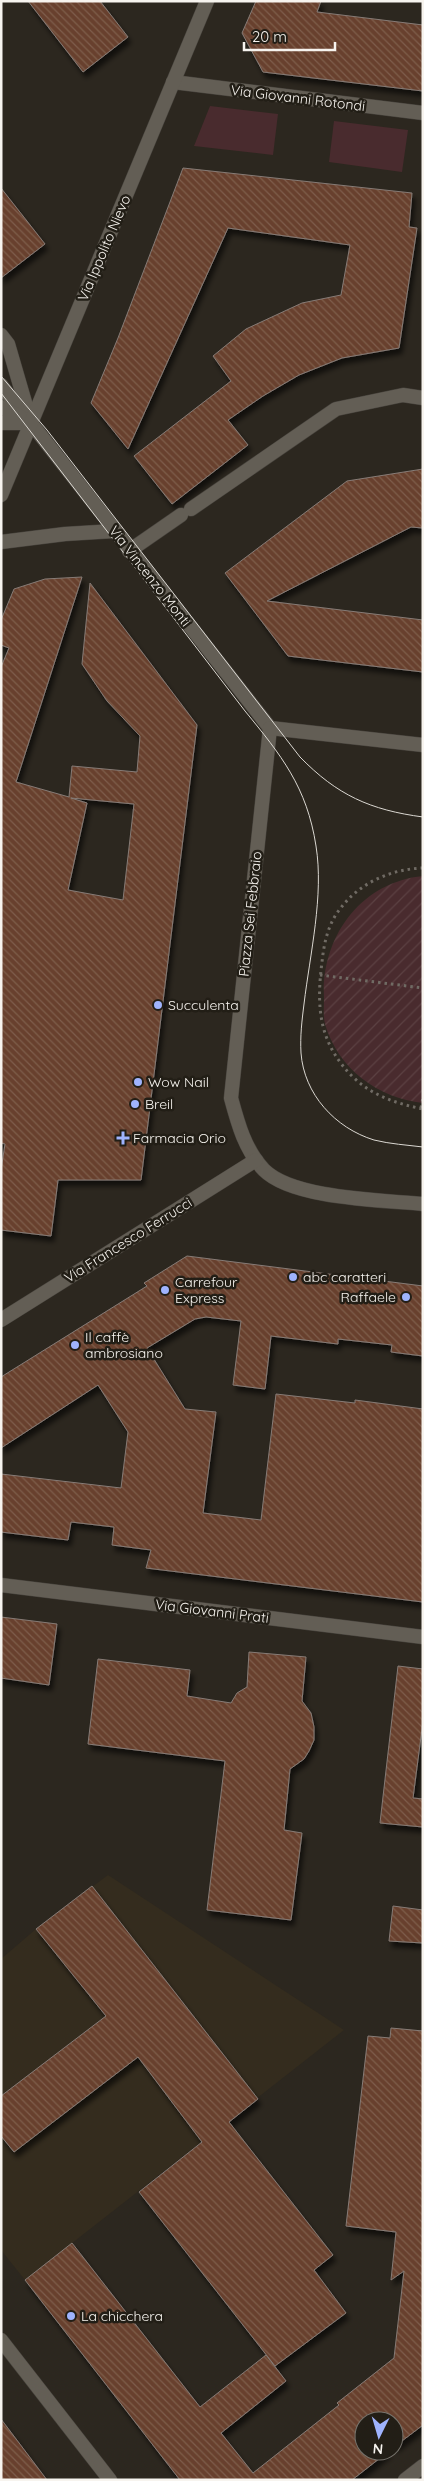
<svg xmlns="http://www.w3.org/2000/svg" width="424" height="2481" viewBox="0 0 424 2481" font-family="Quicksand,sans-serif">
  <defs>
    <pattern id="garden-furrows" width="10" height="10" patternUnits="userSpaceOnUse" patternTransform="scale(1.25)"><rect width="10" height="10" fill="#492b2e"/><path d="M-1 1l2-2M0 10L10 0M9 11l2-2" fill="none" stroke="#5b4042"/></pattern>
    <pattern id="building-back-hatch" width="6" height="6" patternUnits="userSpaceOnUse" patternTransform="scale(1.25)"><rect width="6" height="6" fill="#68412d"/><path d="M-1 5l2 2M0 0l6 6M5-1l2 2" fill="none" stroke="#7e5d4c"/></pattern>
    <filter id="shadow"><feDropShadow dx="3" dy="5.5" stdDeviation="2.5" flood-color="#0009"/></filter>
  </defs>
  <rect width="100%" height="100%" fill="#2c271f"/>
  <path fill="#342c1e" d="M108,1875L344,2030L25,2280L1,2250V1959L36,1929Z"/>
  <g fill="#492b2e">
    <path d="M210,106L278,114L273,155L194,146Z"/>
    <path d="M334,121L408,130L402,172L329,162Z"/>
  </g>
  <path fill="url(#garden-furrows)" d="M423,876V1103C378,1098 338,1069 325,1024C323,1016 324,1006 324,998C321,937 361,882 423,876Z"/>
  <g fill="url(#building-back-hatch)" stroke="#867b76" fill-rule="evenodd" filter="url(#shadow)">
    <path d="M28,1H100L128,37L83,72Z"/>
    <path d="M256,1H321L317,12L423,25V91L263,72L242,33Z"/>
    <path d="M183,168L412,193L409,227L417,228L399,348L342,358L299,375L263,396L228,420L248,445L172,504L134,456L231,381L213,356L246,329L302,303L341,295L350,245L228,228L128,449L91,403L118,338Z"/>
    <path d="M1,188L45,244L1,278Z"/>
    <path d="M423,469V528L411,527L267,601L423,620V672L288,656L225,573L347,481Z"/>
    <path d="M82,577L16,782L69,797L72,766L137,772L140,736L107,701L82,664L90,583L197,725L141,1180H58L51,1236L1,1230V1170L5,1144L1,1143V667L9,648L1,645V620L14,589L45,579ZM71,798L134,804L123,900L68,890L87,803Z"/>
    <path d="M187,1256L423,1286V1356L391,1352L392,1345L338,1339V1344L271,1336L265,1389L233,1385L241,1321L206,1317L195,1319L147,1348L185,1409L216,1412L203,1513L261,1520L276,1394L355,1403V1400L423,1409V1602L146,1568L151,1550L112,1545L114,1527L71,1522L68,1540L1,1532V1474L121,1488L128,1432L98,1385L1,1448V1377L147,1286L144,1283Z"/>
    <path d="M1,1617L57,1624L49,1685L1,1678Z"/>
    <path d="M249,1652L306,1657L302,1701L311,1713L314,1727V1740L309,1751L304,1759L290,1769L284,1830L302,1833L291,1920L207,1910L225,1761L88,1744L98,1659L190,1670L187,1696L231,1703L237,1693L247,1687Z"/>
    <path d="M398,1666L423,1669V1721L413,1798L423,1799V1827L380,1823Z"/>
    <path d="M92,1886L258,2099L229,2122L333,2255L314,2270L346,2313L275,2366L139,2192L202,2142L138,2057L14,2152L1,2136V2096L106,2016L36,1929Z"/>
    <path d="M393,1906L423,1910V1943L389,1941Z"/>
    <path d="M391,2028L423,2031V2425L394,2447V2421H364V2451H389L352,2480H180L25,2280L72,2243L200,2407L266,2355L286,2381L221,2433L253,2473L339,2405L337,2403L394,2358L404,2271L391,2280L396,2232L346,2226L368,2036L390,2038Z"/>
    <path d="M1,2419L47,2480H1Z"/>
  </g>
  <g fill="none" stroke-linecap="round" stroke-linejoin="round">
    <defs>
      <g id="service">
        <path d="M191,509L336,409L403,395L423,398"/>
        <path d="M129,551L181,515"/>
      </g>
      <g id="minor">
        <path d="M173,82L423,113"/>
        <path d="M1,335L8,344L31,423L270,728"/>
        <path d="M1,385L24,415"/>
        <path d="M1,407L26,420"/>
        <path d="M1,423H30"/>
        <path d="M1,495L207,1"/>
        <path d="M1,542L65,534L114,531"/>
        <path d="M270,728L231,1098C238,1124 245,1150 264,1170C293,1199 382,1200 423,1204"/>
        <path d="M270,728L423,745"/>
        <path d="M1,1320L256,1160"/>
        <path d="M1,1585L423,1637"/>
        <path d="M1,2340L110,2480"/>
      </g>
      <path id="tertiary" d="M405,2480L423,2466"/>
    </defs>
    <use href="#service" stroke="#46423c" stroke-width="15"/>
    <use href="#minor" stroke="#46423c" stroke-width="15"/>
    <use href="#tertiary" stroke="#46423c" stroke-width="15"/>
    <g stroke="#706b64" stroke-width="3" stroke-dasharray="2.5 4" stroke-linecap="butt">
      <path d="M423,868C391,869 359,883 340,909C328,924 324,943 322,962C316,1008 319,1044 354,1078C373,1096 398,1104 423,1109"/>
      <path d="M320,975L423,988"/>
      <path d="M421,1108L423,1097"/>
    </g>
    <use href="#service" stroke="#635e55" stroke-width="14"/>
    <use href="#minor" stroke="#635e55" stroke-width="14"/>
    <use href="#tertiary" stroke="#635e55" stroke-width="14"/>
    <g stroke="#dbd8d2" stroke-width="1">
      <path d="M1,376L47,430L300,757C337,795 370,810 423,817"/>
      <path d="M1,393L245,711C281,755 307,787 316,846C324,895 310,954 304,1004C302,1020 300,1036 301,1053C304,1094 335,1128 374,1140C390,1144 407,1145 423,1147"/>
    </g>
  </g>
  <g fill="#9fb3fd" stroke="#221e16" stroke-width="2">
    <circle cx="158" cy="1005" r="5"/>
    <circle cx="138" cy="1082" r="5"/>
    <circle cx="135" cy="1104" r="5"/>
    <path d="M120.5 1130.5h5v5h5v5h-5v5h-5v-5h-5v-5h5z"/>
    <circle cx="293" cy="1277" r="5"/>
    <circle cx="165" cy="1290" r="5"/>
    <circle cx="406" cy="1297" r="5"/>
    <circle cx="75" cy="1345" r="5"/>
    <circle cx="71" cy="2316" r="5"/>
  </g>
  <g text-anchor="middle" stroke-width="5" stroke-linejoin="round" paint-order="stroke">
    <g font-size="14" fill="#f7f4ef" stroke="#221e16">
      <text transform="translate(298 98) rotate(7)" y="5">Via Giovanni Rotondi</text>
      <text transform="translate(104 248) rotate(-67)" y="5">Via Ippolito Nievo</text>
      <text transform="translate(150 576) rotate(52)" y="5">Via Vincenzo Monti</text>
      <text transform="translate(250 914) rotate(-84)" y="5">Piazza Sei Febbraio</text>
      <text transform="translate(128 1240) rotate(-32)" y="5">Via Francesco Ferrucci</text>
      <text transform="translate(212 1611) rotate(7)" y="5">Via Giovanni Prati</text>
    </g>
    <g font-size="14" fill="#f7f4ef" stroke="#221e16" text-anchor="start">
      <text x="168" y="1010">Succulenta</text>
      <text x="148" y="1087">Wow Nail</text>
      <text x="145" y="1109">Breil</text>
      <text x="133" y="1143">Farmacia Orio</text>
      <text x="303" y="1282">abc caratteri</text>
      <text x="175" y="1287">Carrefour<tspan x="175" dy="16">Express</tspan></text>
      <text x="396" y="1302" text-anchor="end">Raffaele</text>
      <text x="85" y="1342">Il caffè<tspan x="85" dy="16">ambrosiano</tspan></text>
      <text x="81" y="2321">La chicchera</text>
    </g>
  </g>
  <rect width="424" height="2481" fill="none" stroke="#f7f4ef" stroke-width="5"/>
  <g transform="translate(379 2436) rotate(185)"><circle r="24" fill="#221e16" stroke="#77746d"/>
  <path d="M0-4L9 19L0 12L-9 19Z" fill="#9fb3fd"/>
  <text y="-8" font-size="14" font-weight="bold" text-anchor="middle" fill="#f7f4ef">N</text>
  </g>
  <path d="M244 42v8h91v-8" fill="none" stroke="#f7f4ef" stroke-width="2.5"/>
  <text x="252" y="42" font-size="15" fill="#f7f4ef" stroke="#221e16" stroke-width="4" paint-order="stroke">20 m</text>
</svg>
